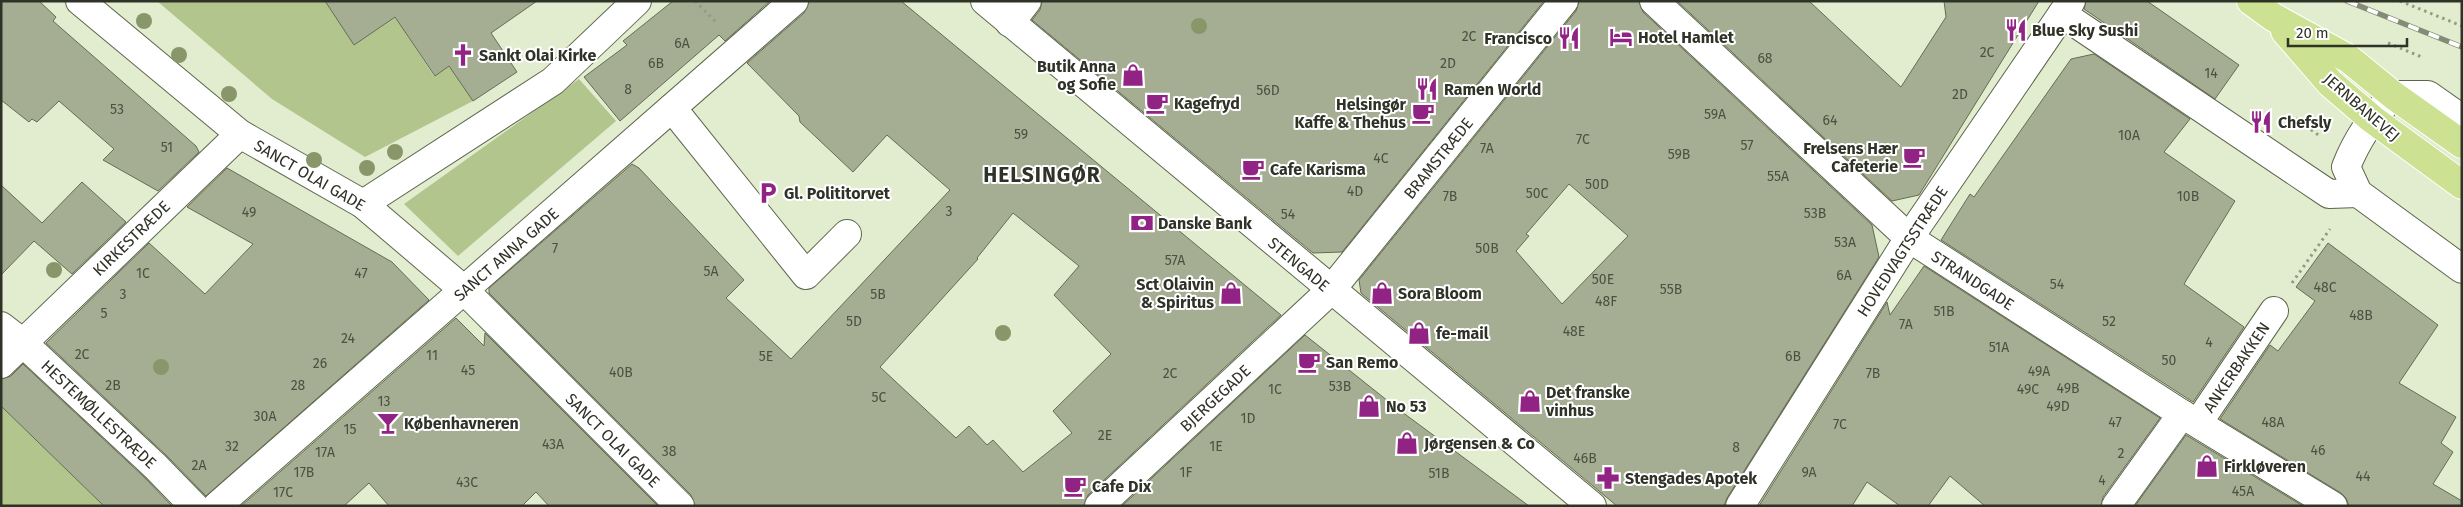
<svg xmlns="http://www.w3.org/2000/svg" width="2463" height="507" viewBox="0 0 2463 507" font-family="'Fira Sans',sans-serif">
  <rect width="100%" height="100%" fill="#e2edcf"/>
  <g fill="#b2c58c">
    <path d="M157,1H325L354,45L395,17L434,76L449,66L473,101L365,157L272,99Z"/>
    <path d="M579,79L616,121L458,256L404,204Z"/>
    <path d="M1,406L104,506H1Z"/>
  </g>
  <g fill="#a5ae93" stroke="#646d54" fill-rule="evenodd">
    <path d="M1,1H39L56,17L53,21L196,146L199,152L158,191L103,160L114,149L59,101L37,122L32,119L29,122L1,100Z"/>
    <path d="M325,1H537L491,33L517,72L473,101L449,66L435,76L395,17L354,45Z"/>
    <path d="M673,1H770L725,41L719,35L620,121L584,77L627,45L623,41Z"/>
    <path d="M809,1H901L1281,315L1088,495L1084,506H695L691,495L489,293V288L632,164L639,168L744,280L726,298L791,359L950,190L887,135L853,172L800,122L799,116L747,63L804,13ZM1013,213L1079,266L1054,295L1111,354L1053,411L1072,433L1023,472L993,440L987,445L969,426L956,438L880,367L978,259L977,258Z"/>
    <path d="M1042,1H1544L1342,252L1313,253L1032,20L1040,10Z"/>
    <path d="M1579,1H1639L1643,12L1872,225L1879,257L1727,498L1724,506H1617L1361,293L1359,280L1576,11ZM1569,184L1628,236L1562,304L1516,251L1529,236L1526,234Z"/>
    <path d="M1677,1H1809L1901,87L1946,17L1944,1H2039L1919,195L1892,201Z"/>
    <path d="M2086,1H2147L2239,65L2215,99L2084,9Z"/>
    <path d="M2094,54L2190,119L2164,152L2235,201L2184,284L2244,327L2193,402L1941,240L1970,194L1974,197L2071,59Z"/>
    <path d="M227,168L392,262L429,300L206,496L166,455L46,343L149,243L205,294L253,244L187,207Z"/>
    <path d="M82,182L126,222L72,274L34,241L1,275V185L42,223Z"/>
    <path d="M2328,243L2438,325L2399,383L2456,417L2441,443L2453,452L2433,484L2462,501V506H2349L2346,498L2341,493L2220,419L2270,345L2278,351L2315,301L2296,287Z"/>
    <path d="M1924,266L2160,418L2103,497L2101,506H1985L1950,476L1928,506H1900L1867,482L1852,506H1759L1887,302L1890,315Z"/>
    <path d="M456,318L484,346L485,333L658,506H549L536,492L522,506H389L369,483L344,506H241Z"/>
    <path d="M1305,335L1398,409L1529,506H1122Z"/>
    <path d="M23,364L144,477L172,506H104L1,406V379L11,376Z"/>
    <path d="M2186,435L2303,506H2135Z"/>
  </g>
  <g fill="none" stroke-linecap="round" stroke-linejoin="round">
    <defs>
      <g id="minor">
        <path d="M80,1L240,134L363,204L464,290L680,506"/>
        <path d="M985,1L1592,506"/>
        <path d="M1654,1L1909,238L2182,414L2333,506"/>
        <path d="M2062,14L2329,194L2358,193"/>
        <path d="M1010,23L1027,1"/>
        <path d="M672,108L806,275L847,234"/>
        <path d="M2462,119L2428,95H2393C2372,118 2357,139 2346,167L2358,193L2462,269"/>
        <path d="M363,204L553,81L637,1"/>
        <path d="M1,326L23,343L155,466L194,506"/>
        <path d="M1,364L240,134"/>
        <path d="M2198,423L2274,311"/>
        <path d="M217,506L794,1"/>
        <path d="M1099,506L1331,290L1564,1"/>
        <path d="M1740,506L1909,238L2071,1"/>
        <path d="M2116,506L2182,414"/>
      </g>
      <g id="major">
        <path d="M2251,1L2273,17L2349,59L2393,95L2462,144"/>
        <path d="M2285,31L2330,83L2372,119L2462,185"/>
      </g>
    </defs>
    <use href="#minor" stroke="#5d664d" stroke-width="30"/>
    <use href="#major" stroke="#fff" stroke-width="30"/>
    <g stroke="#939b85" stroke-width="3" stroke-dasharray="2.5 4" stroke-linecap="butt">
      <path d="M695,1L716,22"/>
      <path d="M2400,1L2462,26"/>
      <path d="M2388,43L2424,58"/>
      <path d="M2304,124L2311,113"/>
      <path d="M2292,126L2297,119L2321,137"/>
      <path d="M2292,283L2330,229"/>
    </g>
    <use href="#minor" stroke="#fff" stroke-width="28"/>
    <use href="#major" stroke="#cce292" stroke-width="28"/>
    <defs>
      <path id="rail" d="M2347,1L2462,47"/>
    </defs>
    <use href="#rail" stroke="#858b77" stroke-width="5.5"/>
    <use href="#rail" stroke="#fff" stroke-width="4" stroke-dasharray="11" stroke-linecap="butt"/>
  </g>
  <g fill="#889669">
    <circle cx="144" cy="21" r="8"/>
    <circle cx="1199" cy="26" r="8"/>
    <circle cx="179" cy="55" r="8"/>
    <circle cx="229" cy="94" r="8"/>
    <circle cx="395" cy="152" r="8"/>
    <circle cx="314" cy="160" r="8"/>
    <circle cx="367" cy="168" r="8"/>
    <circle cx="54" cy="270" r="8"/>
    <circle cx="1003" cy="333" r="8"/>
    <circle cx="161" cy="367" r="8"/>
  </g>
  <defs>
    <symbol id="restaurant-bare" viewBox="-9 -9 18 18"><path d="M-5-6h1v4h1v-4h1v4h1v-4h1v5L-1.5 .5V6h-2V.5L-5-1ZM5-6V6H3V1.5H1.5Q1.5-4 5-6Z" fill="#912385" stroke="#fff" stroke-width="2.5" paint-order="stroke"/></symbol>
    <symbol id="hotel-bare" viewBox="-9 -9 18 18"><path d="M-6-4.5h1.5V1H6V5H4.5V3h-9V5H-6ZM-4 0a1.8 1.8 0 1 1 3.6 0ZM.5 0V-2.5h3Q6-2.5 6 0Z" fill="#912385" stroke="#fff" stroke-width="2.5" paint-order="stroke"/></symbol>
    <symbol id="church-bare" viewBox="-9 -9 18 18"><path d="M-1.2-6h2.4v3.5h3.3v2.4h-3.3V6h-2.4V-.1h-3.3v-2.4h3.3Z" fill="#912385" stroke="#fff" stroke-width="2.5" paint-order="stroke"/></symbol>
    <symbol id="shop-bare" viewBox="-9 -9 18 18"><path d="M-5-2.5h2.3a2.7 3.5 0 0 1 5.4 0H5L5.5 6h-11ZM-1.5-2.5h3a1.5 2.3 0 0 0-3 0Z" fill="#912385" stroke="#fff" stroke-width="2.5" paint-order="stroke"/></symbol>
    <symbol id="cafe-bare" viewBox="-9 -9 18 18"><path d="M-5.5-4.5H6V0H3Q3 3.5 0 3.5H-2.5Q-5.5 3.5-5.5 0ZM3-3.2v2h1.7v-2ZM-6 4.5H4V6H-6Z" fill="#912385" stroke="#fff" stroke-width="2.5" paint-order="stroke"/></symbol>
    <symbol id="parking-bare" viewBox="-9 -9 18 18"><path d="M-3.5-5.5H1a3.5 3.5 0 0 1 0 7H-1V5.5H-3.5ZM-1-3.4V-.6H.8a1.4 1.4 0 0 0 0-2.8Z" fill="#912385" stroke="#fff" stroke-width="2.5" paint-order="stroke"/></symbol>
    <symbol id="bank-bare" viewBox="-9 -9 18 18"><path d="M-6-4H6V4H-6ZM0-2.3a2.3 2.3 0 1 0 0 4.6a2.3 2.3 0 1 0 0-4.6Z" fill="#912385" stroke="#fff" stroke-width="2.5" paint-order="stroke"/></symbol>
    <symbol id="bar-bare" viewBox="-9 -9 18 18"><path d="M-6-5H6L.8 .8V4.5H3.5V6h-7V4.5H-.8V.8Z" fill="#912385" stroke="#fff" stroke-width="2.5" paint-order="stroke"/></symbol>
    <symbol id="pharmacy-bare" viewBox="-9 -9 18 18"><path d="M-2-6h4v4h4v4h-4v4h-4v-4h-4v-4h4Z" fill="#912385" stroke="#fff" stroke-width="2.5" paint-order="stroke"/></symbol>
  </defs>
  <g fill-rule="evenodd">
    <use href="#restaurant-bare" x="2000" y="14" width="32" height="32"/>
    <use href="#hotel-bare" x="1605" y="21" width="32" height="32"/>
    <use href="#restaurant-bare" x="1553" y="22" width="32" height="32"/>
    <use href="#church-bare" x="447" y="39" width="32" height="32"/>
    <use href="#shop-bare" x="1117" y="59" width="32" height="32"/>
    <use href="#restaurant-bare" x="1411" y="73" width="32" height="32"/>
    <use href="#cafe-bare" x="1141" y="87" width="32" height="32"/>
    <use href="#cafe-bare" x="1407" y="97" width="32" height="32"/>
    <use href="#restaurant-bare" x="2245" y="106" width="32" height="32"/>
    <use href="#cafe-bare" x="1898" y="141" width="32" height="32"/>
    <use href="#cafe-bare" x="1237" y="153" width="32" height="32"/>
    <use href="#parking-bare" x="752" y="177" width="32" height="32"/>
    <use href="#bank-bare" x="1126" y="207" width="32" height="32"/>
    <use href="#shop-bare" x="1215" y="277" width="32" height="32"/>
    <use href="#shop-bare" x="1366" y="277" width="32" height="32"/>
    <use href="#shop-bare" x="1403" y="317" width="32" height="32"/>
    <use href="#cafe-bare" x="1293" y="346" width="32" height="32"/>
    <use href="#shop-bare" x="1514" y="385" width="32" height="32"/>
    <use href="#shop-bare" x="1353" y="390" width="32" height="32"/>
    <use href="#bar-bare" x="372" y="407" width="32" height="32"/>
    <use href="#shop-bare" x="1391" y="427" width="32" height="32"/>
    <use href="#shop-bare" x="2191" y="450" width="32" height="32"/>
    <use href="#pharmacy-bare" x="1592" y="462" width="32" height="32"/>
    <use href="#cafe-bare" x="1059" y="470" width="32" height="32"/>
  </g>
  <g text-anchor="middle" stroke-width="4" stroke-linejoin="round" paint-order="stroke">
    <g font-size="14" fill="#4c5142">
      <text x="1469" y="41">2C</text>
      <text x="682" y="48">6A</text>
      <text x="1987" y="57">2C</text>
      <text x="1765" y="63">68</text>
      <text x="656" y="68">6B</text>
      <text x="1448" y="68">2D</text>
      <text x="2211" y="78">14</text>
      <text x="628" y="94">8</text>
      <text x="1268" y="95">56D</text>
      <text x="1960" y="99">2D</text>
      <text x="117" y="114">53</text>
      <text x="1715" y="119">59A</text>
      <text x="1830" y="125">64</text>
      <text x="1021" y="139">59</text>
      <text x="2129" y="140">10A</text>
      <text x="1583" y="144">7C</text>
      <text x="1747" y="150">57</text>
      <text x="167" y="152">51</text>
      <text x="1487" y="153">7A</text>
      <text x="1679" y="159">59B</text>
      <text x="1381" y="163">4C</text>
      <text x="1778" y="181">55A</text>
      <text x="1597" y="189">50D</text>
      <text x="1355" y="196">4D</text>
      <text x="1537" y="198">50C</text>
      <text x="1450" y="201">7B</text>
      <text x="2188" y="201">10B</text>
      <text x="949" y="216">3</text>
      <text x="249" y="217">49</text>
      <text x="1815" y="218">53B</text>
      <text x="1288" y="219">54</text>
      <text x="1845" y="247">53A</text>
      <text x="555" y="253">7</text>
      <text x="1487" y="253">50B</text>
      <text x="1175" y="265">57A</text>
      <text x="711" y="276">5A</text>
      <text x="143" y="278">1C</text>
      <text x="361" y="278">47</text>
      <text x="1844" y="280">6A</text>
      <text x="1603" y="284">50E</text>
      <text x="2057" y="289">54</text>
      <text x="2325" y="292">48C</text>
      <text x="1671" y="294">55B</text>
      <text x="123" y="299">3</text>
      <text x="878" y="299">5B</text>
      <text x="1606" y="306">48F</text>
      <text x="1944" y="316">51B</text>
      <text x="104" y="318">5</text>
      <text x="2361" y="320">48B</text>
      <text x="854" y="326">5D</text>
      <text x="2109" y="326">52</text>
      <text x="1906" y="329">7A</text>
      <text x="1574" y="336">48E</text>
      <text x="348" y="343">24</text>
      <text x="2209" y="347">4</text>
      <text x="1999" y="352">51A</text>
      <text x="82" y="359">2C</text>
      <text x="432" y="360">11</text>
      <text x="766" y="361">5E</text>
      <text x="1793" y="361">6B</text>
      <text x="2169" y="365">50</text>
      <text x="320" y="368">26</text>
      <text x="468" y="375">45</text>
      <text x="2039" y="376">49A</text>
      <text x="621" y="377">40B</text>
      <text x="1170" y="378">2C</text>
      <text x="1873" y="378">7B</text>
      <text x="113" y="390">2B</text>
      <text x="298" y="390">28</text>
      <text x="1340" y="391">53B</text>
      <text x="2068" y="393">49B</text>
      <text x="1275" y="394">1C</text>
      <text x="2028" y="394">49C</text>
      <text x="879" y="402">5C</text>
      <text x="384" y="406">13</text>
      <text x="2058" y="411">49D</text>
      <text x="265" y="421">30A</text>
      <text x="1248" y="423">1D</text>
      <text x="2115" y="427">47</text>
      <text x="2273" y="427">48A</text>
      <text x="1840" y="429">7C</text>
      <text x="350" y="434">15</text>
      <text x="1105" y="440">2E</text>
      <text x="553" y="449">43A</text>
      <text x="232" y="451">32</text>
      <text x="1216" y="451">1E</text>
      <text x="1736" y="452">8</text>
      <text x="2318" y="455">46</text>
      <text x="669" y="456">38</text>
      <text x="325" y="457">17A</text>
      <text x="2121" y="458">2</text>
      <text x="1585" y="463">46B</text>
      <text x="199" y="470">2A</text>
      <text x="304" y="477">17B</text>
      <text x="1186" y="477">1F</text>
      <text x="1809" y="477">9A</text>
      <text x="1439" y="478">51B</text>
      <text x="2363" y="481">44</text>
      <text x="2102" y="485">4</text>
      <text x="467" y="487">43C</text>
      <text x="2243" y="496">45A</text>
      <text x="283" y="497">17C</text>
    </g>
    <g font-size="16" font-weight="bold" fill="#2f3227" stroke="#fff" text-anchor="start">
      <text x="2032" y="36">Blue Sky Sushi</text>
      <text x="1638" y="43">Hotel Hamlet</text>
      <text x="1552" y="44" text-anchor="end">Francisco</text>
      <text x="479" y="61">Sankt Olai Kirke</text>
      <text x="1116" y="72" text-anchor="end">Butik Anna<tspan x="1116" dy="18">og Sofie</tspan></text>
      <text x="1444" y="95">Ramen World</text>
      <text x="1174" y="109">Kagefryd</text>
      <text x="1406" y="110" text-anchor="end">Helsingør<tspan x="1406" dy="18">Kaffe &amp; Thehus</tspan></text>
      <text x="2278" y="128">Chefsly</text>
      <text x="1898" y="154" text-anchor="end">Frelsens Hær<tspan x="1898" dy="18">Cafeterie</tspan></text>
      <text x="1270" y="175">Cafe Karisma</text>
      <text x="784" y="199">Gl. Polititorvet</text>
      <text x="1158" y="229">Danske Bank</text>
      <text x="1214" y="290" text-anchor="end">Sct Olaivin<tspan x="1214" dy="18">&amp; Spiritus</tspan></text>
      <text x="1398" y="299">Sora Bloom</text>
      <text x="1436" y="339">fe-mail</text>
      <text x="1326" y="368">San Remo</text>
      <text x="1546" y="398">Det franske<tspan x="1546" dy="18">vinhus</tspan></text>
      <text x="1386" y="412">No 53</text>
      <text x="404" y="429">Københavneren</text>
      <text x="1424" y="449">Jørgensen &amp; Co</text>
      <text x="2224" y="472">Firkløveren</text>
      <text x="1625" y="484">Stengades Apotek</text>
      <text x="1092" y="492">Cafe Dix</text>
    </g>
    <g font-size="16" fill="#2f3227" stroke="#fff">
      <text transform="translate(2362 107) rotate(41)" y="6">JERNBANEVEJ</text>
      <text transform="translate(1438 158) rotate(-51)" y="6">BRAMSTRÆDE</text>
      <text transform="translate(310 175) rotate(30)" y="6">SANCT OLAI GADE</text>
      <text transform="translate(131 238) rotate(-44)" y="6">KIRKESTRÆDE</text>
      <text transform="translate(1902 251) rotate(-57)" y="6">HOVEDVAGTSSTRÆDE</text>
      <text transform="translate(506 254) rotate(-41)" y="6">SANCT ANNA GADE</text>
      <text transform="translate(1299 264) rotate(40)" y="6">STENGADE</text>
      <text transform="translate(1973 280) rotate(33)" y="6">STRANDGADE</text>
      <text transform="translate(2236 367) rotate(-56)" y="6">ANKERBAKKEN</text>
      <text transform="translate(1215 398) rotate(-43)" y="6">BJERGEGADE</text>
      <text transform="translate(99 414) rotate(43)" y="6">HESTEMØLLESTRÆDE</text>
      <text transform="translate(613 440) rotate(45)" y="6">SANCT OLAI GADE</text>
    </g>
    <g font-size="21" font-weight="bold" letter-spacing="1" fill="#2f3227" stroke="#fff">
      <text x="1042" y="182">HELSINGØR</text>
    </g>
  </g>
  <rect width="2463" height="507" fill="none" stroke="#2f3227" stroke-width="5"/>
  <path d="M2288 38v8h119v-8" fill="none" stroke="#2f3227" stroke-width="2.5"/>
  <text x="2296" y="38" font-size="15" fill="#2f3227" stroke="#ffffff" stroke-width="4" paint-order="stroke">20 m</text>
</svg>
